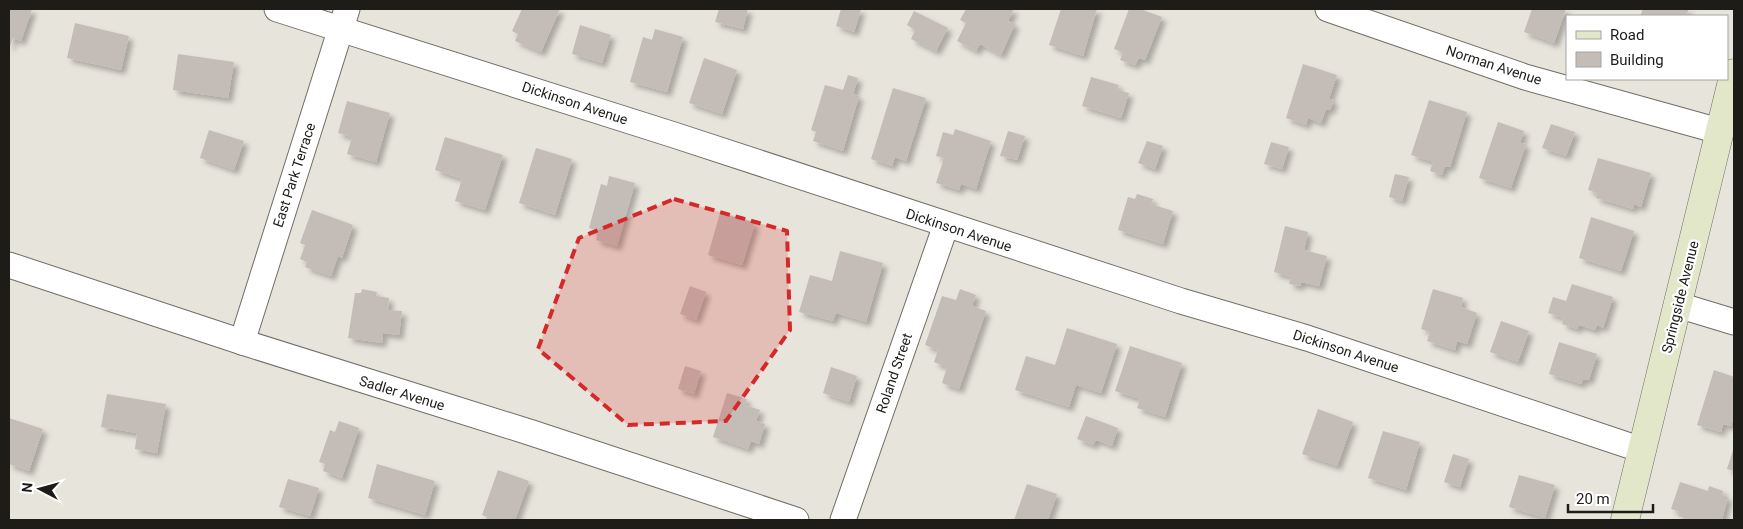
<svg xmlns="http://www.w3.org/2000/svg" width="1743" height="529" viewBox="0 0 1743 529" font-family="Roboto,sans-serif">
  <defs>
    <filter id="shadow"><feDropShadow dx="4.5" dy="4.5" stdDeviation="2.5" flood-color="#0004"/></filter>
  </defs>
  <rect width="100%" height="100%" fill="#e7e4db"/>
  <g fill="#c4bcb6" filter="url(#shadow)">
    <path d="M9,9H32L21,41L13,38L9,49Z"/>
    <path d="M522,9H560L541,52L515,41L518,34L512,31Z"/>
    <path d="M719,9H748L743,29L715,22Z"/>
    <path d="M841,9H861L854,32L836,26Z"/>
    <path d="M966,9H1014L1008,21L1015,24L1001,55L980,44L976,51L957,41L966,23L960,20Z"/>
    <path d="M1061,9H1097L1083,56L1049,45Z"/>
    <path d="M1129,9H1140L1162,17L1145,60L1139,58L1135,65L1120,60L1123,52L1114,49Z"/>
    <path d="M1532,9H1566L1554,43L1524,32Z"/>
    <path d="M1643,9H1689L1686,16H1640Z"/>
    <path d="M914,11L948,28L936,51L911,39L915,30L907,25Z"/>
    <path d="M75,23L129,36L121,70L67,58Z"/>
    <path d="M580,25L611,35L602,63L572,54Z"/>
    <path d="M655,29L683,37L667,92L630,82L643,37L652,40Z"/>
    <path d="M178,54L234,62L228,98L173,90Z"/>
    <path d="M704,58L737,70L722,114L689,103Z"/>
    <path d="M1303,64L1337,75L1329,99L1334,100L1330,110L1326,109L1321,123L1308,118L1306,125L1286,118Z"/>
    <path d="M848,75L858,78L853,94L859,96L843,151L813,141L816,132L811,130L825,85L843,90Z"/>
    <path d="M1091,77L1119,85L1117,90L1129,93L1121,118L1082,106Z"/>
    <path d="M893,88L926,98L906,161L895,157L892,166L871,159Z"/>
    <path d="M1429,100L1467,112L1450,167L1445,166L1442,175L1430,171L1433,162L1411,155Z"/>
    <path d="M347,101L390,113L376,162L347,154L352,137L338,133Z"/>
    <path d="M1498,122L1524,131L1520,143L1526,144L1511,188L1479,178Z"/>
    <path d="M1551,124L1575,132L1566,156L1542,148Z"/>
    <path d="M955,129L991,141L976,189L961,184L959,190L936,183L944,158L936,156L943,132L953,135Z"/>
    <path d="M209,130L244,141L234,170L200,158Z"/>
    <path d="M1008,131L1025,136L1017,160L1000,156Z"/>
    <path d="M445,137L503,155L485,210L455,201L462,179L435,170Z"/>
    <path d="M1147,141L1163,146L1155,169L1138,163Z"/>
    <path d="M1271,142L1289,147L1282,169L1264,164Z"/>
    <path d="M536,148L572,159L555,215L519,203Z"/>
    <path d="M1598,158L1651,173L1641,207L1634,204L1633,209L1596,198L1597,193L1588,190Z"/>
    <path d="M1395,174L1409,177L1402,201L1389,197Z"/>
    <path d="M609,176L635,183L617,246L596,240L598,231L589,228L601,184L607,186Z"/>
    <path d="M1137,194L1153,199L1151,204L1173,211L1163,244L1118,230L1128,197L1135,199Z"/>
    <path d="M312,210L353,225L342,258L338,256L331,276L305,267L307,262L300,259L305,245L300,243Z"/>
    <path d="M720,213L755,223L742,265L708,255Z"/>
    <path d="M1591,217L1634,231L1621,271L1579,258Z"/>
    <path d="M1285,226L1308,232L1304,250L1327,256L1319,286L1301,282L1300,286L1289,284L1291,277L1274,272Z"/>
    <path d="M840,251L883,263L866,322L836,313L833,321L799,312L810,275L832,281Z"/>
    <path d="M1572,284L1613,297L1603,328L1597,325L1595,330L1579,325L1577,329L1562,324L1564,318L1548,313L1553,297L1566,301Z"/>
    <path d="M690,286L706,292L696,320L680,314Z"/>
    <path d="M362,289L377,292L376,296L389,298L388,310L402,311L399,335L383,333L382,343L348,338L355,293H361Z"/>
    <path d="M960,289L976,295L972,306L986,311L959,389L942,383L947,367L934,362L938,350L925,345L942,296L956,300Z"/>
    <path d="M1433,289L1463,298L1461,307L1477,313L1467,344L1457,341L1455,350L1427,341L1430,332L1421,329Z"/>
    <path d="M1501,321L1529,331L1518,362L1490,352Z"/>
    <path d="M1067,328L1117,344L1101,393L1076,385L1069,407L1015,390L1026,356L1055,365Z"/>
    <path d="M1559,342L1597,354L1589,380L1583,379L1581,384L1549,374Z"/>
    <path d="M1130,346L1182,363L1165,417L1137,408L1140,399L1115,391Z"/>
    <path d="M685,366L701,371L694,394L678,389Z"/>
    <path d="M831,367L857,376L849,402L823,393Z"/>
    <path d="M1714,370L1734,377V416L1731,426L1723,424L1721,432L1697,425Z"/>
    <path d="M727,393L747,399L745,405L760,410L756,421L765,424L759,444L751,441L748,449L713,437Z"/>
    <path d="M107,394L166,404L157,453L135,449L137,433L101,427Z"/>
    <path d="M1318,409L1353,422L1337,466L1302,454Z"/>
    <path d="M1086,416L1118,428L1112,446L1096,440L1093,445L1077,439Z"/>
    <path d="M9,418L43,429L29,471L9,464Z"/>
    <path d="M339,421L359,428L342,478L323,471L325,464L319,462L330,430L335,432Z"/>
    <path d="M1383,431L1420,442L1406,490L1368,478Z"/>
    <path d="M1734,447V471L1727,469Z"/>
    <path d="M1453,454L1469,459L1460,487L1444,482Z"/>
    <path d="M377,464L435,481L425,515L368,498Z"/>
    <path d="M498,470L529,481L515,520H486L487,517L482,515Z"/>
    <path d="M1519,475L1555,485L1545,518L1509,507Z"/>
    <path d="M288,479L319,488L310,516L279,507Z"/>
    <path d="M1680,482L1708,491L1709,486L1723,491L1722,495L1728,497L1722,520H1692L1678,516L1680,512L1671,509Z"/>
    <path d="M1027,484L1057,494L1048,520H1014Z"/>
  </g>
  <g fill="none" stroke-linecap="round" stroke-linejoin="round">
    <defs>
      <g id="street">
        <path d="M277,9L674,135L1181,301L1307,338L1642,450"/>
        <path d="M1328,9L1525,77L1719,131"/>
        <path d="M9,265L242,342L532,433L796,520"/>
        <path d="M1678,305L1734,322"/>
        <path d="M242,342L347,9"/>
        <path d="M843,520L946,225"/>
      </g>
      <path id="secondary" d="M1625,520L1734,73"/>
    </defs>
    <use href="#street" stroke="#706e66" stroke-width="27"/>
    <use href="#secondary" stroke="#706e66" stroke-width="29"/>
    <use href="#street" stroke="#fff" stroke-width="25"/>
    <use href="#secondary" stroke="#e3e7c9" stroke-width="28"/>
  </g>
  <path fill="#d62828" fill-opacity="0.2" stroke="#d62828" stroke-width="4" stroke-dasharray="10 6" stroke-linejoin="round" d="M674,199L787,231L790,330L726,421L628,425L538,349L579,238Z"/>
  <g text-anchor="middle" stroke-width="4.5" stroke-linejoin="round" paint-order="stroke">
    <g font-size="14" fill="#1d1c19" stroke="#fff">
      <text transform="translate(1494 65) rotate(18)" y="5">Norman Avenue</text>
      <text transform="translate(575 103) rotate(18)" y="5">Dickinson Avenue</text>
      <text transform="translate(294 175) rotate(-72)" y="5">East Park Terrace</text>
      <text transform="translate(959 230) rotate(18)" y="5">Dickinson Avenue</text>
      <text transform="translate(1680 297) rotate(-76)" y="5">Springside Avenue</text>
      <text transform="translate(1346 351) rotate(18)" y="5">Dickinson Avenue</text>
      <text transform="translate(894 373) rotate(-71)" y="5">Roland Street</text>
      <text transform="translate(402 393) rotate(17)" y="5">Sadler Avenue</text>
    </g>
  </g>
  <rect width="1743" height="529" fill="none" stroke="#1d1c19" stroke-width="20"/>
  <rect x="1566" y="15" width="162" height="65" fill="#ffffff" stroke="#a5a4a3"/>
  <rect x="1576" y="31" width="25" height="8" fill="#e3e7c9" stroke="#a5a4a3"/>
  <text x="1610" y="40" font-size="15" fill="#1d1c19">Road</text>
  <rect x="1576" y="52" width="25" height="15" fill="#c4bcb6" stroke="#a5a4a3"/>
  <text x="1610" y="65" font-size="15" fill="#1d1c19">Building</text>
  <g transform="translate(40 489) rotate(276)" stroke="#ffffff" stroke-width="4" paint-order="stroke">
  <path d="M0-4L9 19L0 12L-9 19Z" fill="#1d1c19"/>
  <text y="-8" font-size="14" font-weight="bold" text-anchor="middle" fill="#1d1c19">N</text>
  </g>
  <path d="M1568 504v8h85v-8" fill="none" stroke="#1d1c19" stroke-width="2.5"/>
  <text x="1576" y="504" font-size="15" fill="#1d1c19" stroke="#ffffff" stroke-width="4" paint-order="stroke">20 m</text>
</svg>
